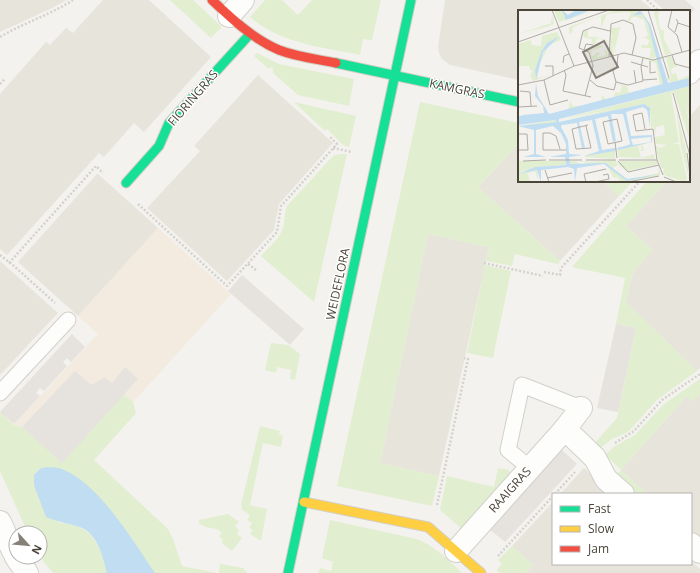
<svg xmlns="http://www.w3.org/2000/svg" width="700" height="573" viewBox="0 0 700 573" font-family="'Open Sans',sans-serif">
  <rect width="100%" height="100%" fill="#f4f2ee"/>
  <g fill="#e7e4dc">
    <path d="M0,0H67L52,8L0,32Z"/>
    <path d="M103,0H149L211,57L144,132L134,123L104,157L99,153L7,255L0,249V94L46,42L50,45L66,28L73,33Z"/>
    <path d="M445,0H641L654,11H519V80L450,65L442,59L439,53L438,47Z"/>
    <path d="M258,75L333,143L279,204L274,230L227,281L147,208L200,151L194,146Z"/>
    <path d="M700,105V368L697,371L626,302L633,272L653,250L626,226L667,181H689V117Z"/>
    <path d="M519,143V181H602L619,196L560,261L478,187Z"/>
    <path d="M97,174H98L158,228L78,316L18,262Z"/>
    <path d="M428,234L489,247L439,476L380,463Z"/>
    <path d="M0,261L58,313L0,375Z"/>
    <path d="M700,394V536L697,539L691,533V494H648L621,470L687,396L693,401Z"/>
    <path d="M584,468L611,494H560Z"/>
    <path d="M553,502V564H691V561L700,569V573H525L533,565L512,546Z"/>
  </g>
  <path fill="#f3ebdf" d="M158,228L231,294L69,473L7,432L98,334L78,316Z"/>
  <g fill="#e1eecf">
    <path d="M170,0H193L222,27L211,38Z"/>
    <path d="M265,0H282L298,15L312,0H381L372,40L363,39L360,55C322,47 281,44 250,17Z"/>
    <path d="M257,53L279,64L354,79L349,106L298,95L272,72L274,70L271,67L269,69L254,56Z"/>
    <path d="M294,102L356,116L349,147L343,145L327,129L325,131Z"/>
    <path d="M420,102L519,123V143L478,187L560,261L558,264L515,254L512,266L486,261L489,247L428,234L380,463L439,476L432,506L337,486Z"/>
    <path d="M343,154H347L314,302L261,256C268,248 280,238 283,228C285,220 284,213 287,206L334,155Z"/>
    <path d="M602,181H633L619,196Z"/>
    <path d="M647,181H667L626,226L653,250L633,272L626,302L697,371L658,399L628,432L612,439L599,449L594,444L617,418L636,328L616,324L625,278L572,267Z"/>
    <path d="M485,265L511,271L493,358L467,353Z"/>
    <path d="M271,343L288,345L300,354L295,380L290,379L291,370L277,367L276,373L265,370Z"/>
    <path d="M700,379V394L693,402L687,396L621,470L648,494H635L616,476L621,470L605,455L615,446L635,435L664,404Z"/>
    <path d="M123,395L133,402L136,413L94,460L168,529L173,539L182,566L217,573H155L124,529L44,468H41L34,475L58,522C66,524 76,525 83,529C98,537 103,558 107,573H53L40,557V533H28L0,471V412L15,426L22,427L62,463Z"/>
    <path d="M260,426L280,431L279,434L283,436L281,447L263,443L250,505L267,509L261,541L250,534L253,530L249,528L252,523L247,520L250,515L242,510L241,505Z"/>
    <path d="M498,468L509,470L510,473L461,528L440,510L447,476L494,487Z"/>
    <path d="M228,514L239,522L235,526L239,530L237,534L242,538L232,551L221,542L223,540L219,536L222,533C214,525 209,531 199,523V520Z"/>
    <path d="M330,520L417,539C435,546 448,560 462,573H318L320,568L331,571L333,562L322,558Z"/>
    <path d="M512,546L533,565L525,573H500L497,570L502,564L498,560Z"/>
    <path d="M220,564L243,568L247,573H219Z"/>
  </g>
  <g fill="#e6e3df">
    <path d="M653,0H685L695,9L689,15V11H665Z"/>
    <path d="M242,275L304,329L290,345L228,291Z"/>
    <path d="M616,324L636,328L618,412L597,408Z"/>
    <path d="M72,334L85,347L71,362L67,358L63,362L67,366L44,391L40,388L36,393L40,396L14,424L0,412Z"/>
    <path d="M125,367L138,379L62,463L22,427L75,371L91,385L105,377L112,383Z"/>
    <path d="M562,450L577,464L505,542L489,529Z"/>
  </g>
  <path fill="#c0ddf1" d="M41,468C46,467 54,467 59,468C97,480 133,541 155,573H107C103,558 98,535 82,528C71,524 58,522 46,517L34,485V475Z"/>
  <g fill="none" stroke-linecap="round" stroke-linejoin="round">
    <defs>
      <g id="lane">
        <path d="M0,393L68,320"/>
        <path d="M530,468L508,450L522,385L581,408"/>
      </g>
      <g id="street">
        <path d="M229,16L243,0"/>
        <path d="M689,73L700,61"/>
        <path d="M565,429L595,458L606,479L623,494"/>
        <path d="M0,522L12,549L16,556"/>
        <path d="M691,544L700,552"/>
        <path d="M456,551L565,429L581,408"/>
        <path d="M16,557L27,573"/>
      </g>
      <g id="fast">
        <path d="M336,63L519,102"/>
        <path d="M126,183L159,146L169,123L250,34"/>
        <path d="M288,573L411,0"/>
      </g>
      <path id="slow" d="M304,502L428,527L481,573"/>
      <path id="jam" d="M212,0C232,19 253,39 279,50C297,57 317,59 336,63"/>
    </defs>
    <use href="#lane" stroke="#d2d0cb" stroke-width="17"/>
    <use href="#street" stroke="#d2d0cb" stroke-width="24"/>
    <use href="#fast" stroke="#d3cfc5" stroke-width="11"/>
    <use href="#slow" stroke="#d3cfc5" stroke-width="11"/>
    <use href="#jam" stroke="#d3cfc5" stroke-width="11"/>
    <g stroke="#d3d2cc" stroke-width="2.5" stroke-dasharray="2 2" stroke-linecap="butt">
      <path d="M647,0L659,11"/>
      <path d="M0,37C23,23 50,15 73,0"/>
      <path d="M0,84L5,79"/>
      <path d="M333,148L352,152"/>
      <path d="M138,204L227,286L277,232L281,206L337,144L329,136"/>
      <path d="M0,255L14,266L55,303"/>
      <path d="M9,263L96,166L103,173"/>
      <path d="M484,263L543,276"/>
      <path d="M248,264L256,270"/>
      <path d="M544,272L560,275L561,268L640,181"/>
      <path d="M615,443L634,431L662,400L700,374"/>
      <path d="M555,494L575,472"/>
      <path d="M437,505L468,359L464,358"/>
      <path d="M498,556L553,496"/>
    </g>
    <use href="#lane" stroke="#fdfdfc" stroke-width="15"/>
    <use href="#street" stroke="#fdfdfc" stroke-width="22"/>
    <use href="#fast" stroke="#16e098" stroke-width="9"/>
    <use href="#slow" stroke="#ffcf43" stroke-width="9"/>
    <use href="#jam" stroke="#f24e42" stroke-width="9"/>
  </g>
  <g text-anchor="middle" stroke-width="3" stroke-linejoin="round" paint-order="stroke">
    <g font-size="12" fill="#4b4439" stroke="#fff">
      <text transform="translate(457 89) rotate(12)" y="4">KAMGRAS</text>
      <text transform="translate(193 98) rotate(-49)" y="4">FIORINGRAS</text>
      <text transform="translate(338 284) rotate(-78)" y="4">WEIDEFLORA</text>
      <text transform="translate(510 490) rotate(-48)" y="4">RAAIGRAS</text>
    </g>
  </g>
  <g transform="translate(518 10)">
    <rect width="172" height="172" fill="#f4f2ee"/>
    <path d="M36,0H44L48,9L79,0L41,12ZM99,0L120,1L121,4L116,6L124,4L130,15L139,47L134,48L126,47H132L133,38H123L124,35H130L131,30L125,27L130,26L126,10L118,7H114L112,11L107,10H110L113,3L109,2L89,4L83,18V6L59,15L54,18L55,22L51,24V17L56,15ZM135,0H141L140,8L142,19L146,21V29L153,43L163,41L147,45ZM34,5L36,14L0,28L27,17L0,24L33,13ZM95,14L94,18L104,17L102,18L97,38L98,44L94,32L96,45L91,46L94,26L92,21ZM70,20V27H78L91,31L93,26L90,39L91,32L79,28L77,34L84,36V37L74,41L73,45L76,46L78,42L82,43L79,47L88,45L86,40L89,41L90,46L74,50L72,43L73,41L67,39L75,40L79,35L73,33L74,29L65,27L66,21ZM39,22L43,30L31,35L19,60L20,68L33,65L15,71L12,65L15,60H12L11,56H0V34L13,30L14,35L23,36L24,26ZM42,26L25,42L18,70L17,60L23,42L29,33ZM153,46L159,56L153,59L154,64L158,63L160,70L172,65V68L154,72L149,70L148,68H153L148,47ZM126,49L140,50L145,74L50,100L52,91L55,96H63L83,91L84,85L88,89L96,87L97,82L102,83L104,76L99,74L109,76L111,83L142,75L138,53ZM172,76V110L166,90L172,114V131L156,82L153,83L161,132L155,134H161L169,169L165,171L149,166L161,172H159L145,164L146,159L143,158L137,135L141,138L150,135L138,134L137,127L147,125L146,115L138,117L137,126L136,117L133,118L132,98L126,94L41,112L99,98L41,110ZM158,97L166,132L163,133H167L168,141L171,168L163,137ZM38,110V113L33,114L0,116ZM129,133L124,135L126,141H123V135L120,136L123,148L136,144L137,149L101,147L99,138L100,140ZM97,141V149L67,147V145ZM97,150L100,155L95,158L88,153L64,155L69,152L57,151L63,155H54L51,151H69L70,152ZM0,151H47L48,155L17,157L0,163V153L2,154ZM102,151H139L140,154L109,161L101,155ZM89,155L109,171L141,163L140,156L143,163L140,166L108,172H102L100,167L96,168ZM19,160L21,172L17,161L10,163L12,172H0V164Z" fill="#e1eecf" fill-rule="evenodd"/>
    <path d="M44,0L50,5L58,0H73L48,10ZM110,0H122L132,14L150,73L172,68V76L41,109V112L126,94L132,98V117L129,100L125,97L108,102L113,126L134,125V132L100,140L99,138L111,135L112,133L105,104H93L98,131L95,132L90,106L77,109L84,140L97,138V141L67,146L81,141L74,110L61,112L67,138H64L59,113L44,115L43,117L50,130L51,144L64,145L51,147L52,154L88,153L109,169L141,164L109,171L86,154L59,158L57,172L56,159L50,157L23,160V172L19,160L0,164L17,157L48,155L47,147H31L48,144V134L43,123L35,116L18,120V144L28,147H5L16,144V120L0,116L39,112L37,110L0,115V107L5,105L26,103L25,96L17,86L18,73L20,86L31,104L145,74L130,14L124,4L115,6L121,1ZM133,127V132L115,135L113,129ZM42,26L25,42L18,70L17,60L23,42L29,33Z" fill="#c0ddf1" fill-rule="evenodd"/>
    <path fill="none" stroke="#b0aca6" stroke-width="1" d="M34,0L56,56M130,0L151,68M154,0L150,17L159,25L164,42M160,13L172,17M157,22L160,12L158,9M0,32L91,0M66,40L68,34L75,35M154,45L157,54L172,58M91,47L93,14L105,10L115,14L118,28L114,45M132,51V63L138,62M113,52L130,57M45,53L46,46L51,44M27,56H35V66M46,60L48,65L45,81L73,87M116,60L118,73M26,70L32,95L50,90M72,70L79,76L96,80L98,72L95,61L99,56L100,45M125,70L139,69M98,72L110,75L125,71L123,57L125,48M0,75L26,70L56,56L106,43L135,50L172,40M2,81L12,82L13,96M155,83L172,146M67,86L75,56L71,42L61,38L65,21L75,17L92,21M0,97L19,96M99,109L104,131L90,134L85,112ZM68,116L73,138L58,139L54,119L70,115M127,119L124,103L115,105L118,121L135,119L139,150L145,165M0,124H9L10,140H0M97,132L99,148M42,139L38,126L32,123H25V140H48M169,143L172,165M31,150H64M68,150H98M101,150H139M5,151L28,150M100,151L110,162L141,155M27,160L31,172M146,167L158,172M29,168L54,163M68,172L66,164L88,159M77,172L91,169L90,164L85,165M110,172L141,166"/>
    <path fill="#868178" fill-opacity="0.15" stroke="#868178" stroke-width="2" d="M86,31L100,57L78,68L65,42Z"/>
    <rect width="172" height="172" fill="none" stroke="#4b4439" stroke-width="2"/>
  </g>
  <rect x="552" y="493" width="140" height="72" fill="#ffffff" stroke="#b7b4b0"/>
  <rect x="560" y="506" width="20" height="6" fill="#16e098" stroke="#b7b4b0"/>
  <text x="588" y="513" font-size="12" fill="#4b4439">Fast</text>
  <rect x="560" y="526" width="20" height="6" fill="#ffcf43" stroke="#b7b4b0"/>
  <text x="588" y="533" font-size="12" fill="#4b4439">Slow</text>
  <rect x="560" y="546" width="20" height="6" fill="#f24e42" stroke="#b7b4b0"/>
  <text x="588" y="553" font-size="12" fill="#4b4439">Jam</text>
  <g transform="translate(28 545) rotate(117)"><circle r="19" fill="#ffffff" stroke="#b7b4b0"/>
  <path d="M0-3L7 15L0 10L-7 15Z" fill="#868178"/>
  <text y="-6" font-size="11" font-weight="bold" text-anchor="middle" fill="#4b4439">N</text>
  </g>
</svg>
